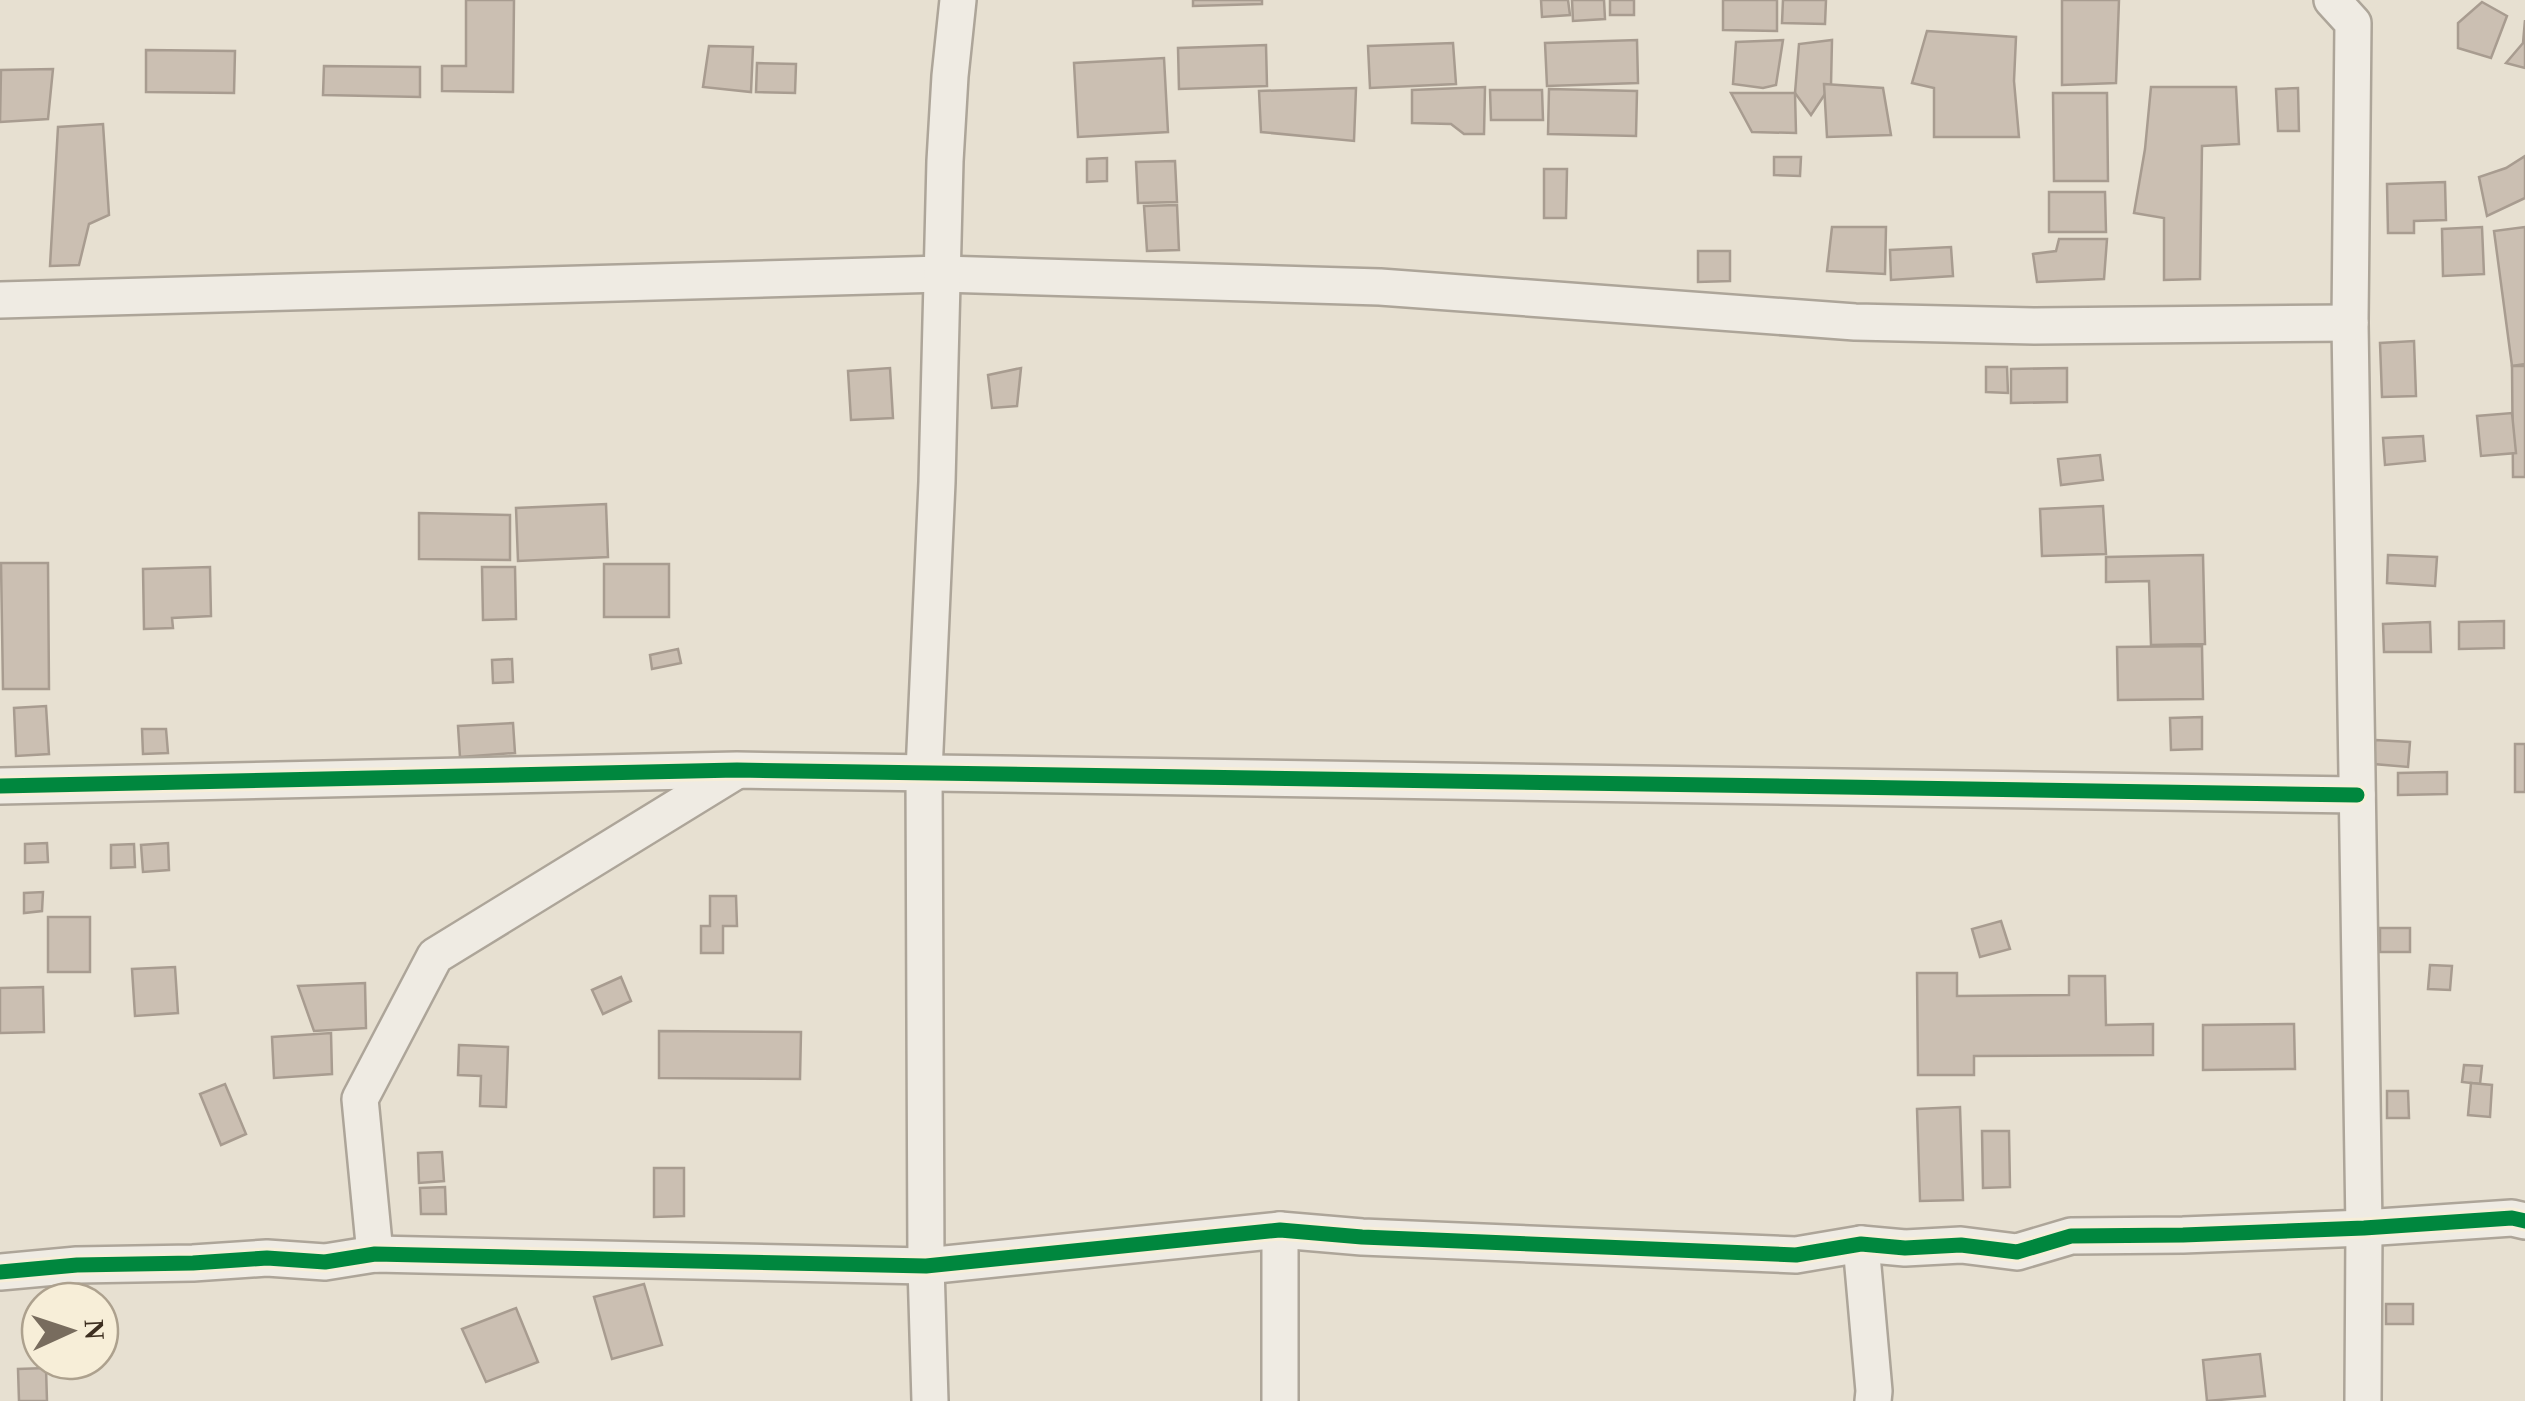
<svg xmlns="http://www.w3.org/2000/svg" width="2525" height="1401" viewBox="0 0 2525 1401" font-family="Georgia,serif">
  <rect width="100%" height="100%" fill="#e7e0d1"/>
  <g fill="#cbbfb2" stroke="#a89c90" stroke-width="2.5">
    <path d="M466,0H514L513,92L442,91V66H466Z"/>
    <path d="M1193,0H1262V4L1193,6Z"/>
    <path d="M1541,0H1568L1570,15L1542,17Z"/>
    <path d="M1572,0H1604L1605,19L1573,21Z"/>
    <rect x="1610" y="0" width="24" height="15"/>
    <path d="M1723,0H1777V31L1723,30Z"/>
    <path d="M1783,0H1826L1825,24L1782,23Z"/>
    <path d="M2062,0H2119L2116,83L2062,85Z"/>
    <path d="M2482,2L2507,16L2491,58L2458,48V23Z"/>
    <path d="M2525,20V68L2506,63L2523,43Z"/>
    <path d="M1927,31L2016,37L2014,81L2019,137H1934V88L1912,83Z"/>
    <path d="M1637,40L1638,83L1547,86L1545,43Z"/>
    <path d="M1783,40L1776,85L1763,88L1733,84L1736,42Z"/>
    <path d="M1832,40L1831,85L1811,115L1795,93L1799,44Z"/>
    <path d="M1453,43L1456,84L1370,88L1368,46Z"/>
    <path d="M1266,45L1267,86L1179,89L1178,48Z"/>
    <path d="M709,46L753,47L751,92L703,87Z"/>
    <path d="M146,50L235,51L234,93L146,92Z"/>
    <path d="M1164,58L1168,132L1078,137L1074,63Z"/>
    <path d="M757,63L796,64L795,93L756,92Z"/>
    <path d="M324,66L420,67V97L323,95Z"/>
    <path d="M53,69L48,119L0,122L1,70Z"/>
    <path d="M1824,84L1883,88L1891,135L1827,137Z"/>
    <path d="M1485,87L1484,134H1464L1451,124L1412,123V90Z"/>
    <path d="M2151,87H2236L2239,144L2202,146L2200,279L2164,280V218L2134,213L2145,149Z"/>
    <path d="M1356,88L1354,141L1261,132L1259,91Z"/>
    <path d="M2298,88L2299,131H2278L2276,89Z"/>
    <path d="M1549,89L1637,91L1636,136L1548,134Z"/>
    <path d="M1490,90H1542L1543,120H1491Z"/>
    <path d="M1731,93H1795L1796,133L1752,132Z"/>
    <path d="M2053,93H2107L2108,181H2054Z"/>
    <path d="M103,124L109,215L89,224L79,265L50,266L58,127Z"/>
    <path d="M2525,156V198L2487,216L2479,177L2506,168Z"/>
    <path d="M1774,157H1801L1800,176L1774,175Z"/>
    <path d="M1107,158V181L1087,182V159Z"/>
    <path d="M1175,161L1177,202L1138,203L1136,162Z"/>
    <path d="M1544,169H1567L1566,218H1544Z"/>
    <path d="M2445,182L2446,220L2414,221V233H2388L2387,184Z"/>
    <path d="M2049,192H2105L2106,232H2049Z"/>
    <path d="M1177,205L1179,250L1147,251L1144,206Z"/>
    <path d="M1832,227H1886L1885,274L1827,271Z"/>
    <path d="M2482,227L2484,274L2443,276L2442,229Z"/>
    <path d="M2525,227V364L2512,366L2494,231Z"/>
    <path d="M2059,239H2107L2104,279L2037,282L2033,254L2056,251Z"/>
    <path d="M1951,247L1953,276L1891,280L1890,250Z"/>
    <path d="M1698,251H1730V281L1698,282Z"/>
    <path d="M2414,341L2416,396L2382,397L2380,343Z"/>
    <path d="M2512,366H2525V477H2513Z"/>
    <path d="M1986,367H2007L2008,393L1986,392Z"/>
    <path d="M890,368L893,418L851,420L848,371Z"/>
    <path d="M1021,368L1017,406L992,408L988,375Z"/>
    <path d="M2067,368V402L2011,403V369Z"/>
    <path d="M2512,413L2516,453L2481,456L2477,416Z"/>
    <path d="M2423,436L2425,461L2385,465L2383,438Z"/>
    <path d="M2100,455L2103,480L2061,485L2058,459Z"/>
    <path d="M606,504L608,557L518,561L516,508Z"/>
    <path d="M2103,506L2106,554L2042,556L2040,509Z"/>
    <path d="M419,513L510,515V560L419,559Z"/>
    <path d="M2203,555L2205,644L2151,645L2149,581L2106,582V557Z"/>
    <path d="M2388,555L2437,557L2435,586L2387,583Z"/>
    <path d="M1,563H48L49,689H3Z"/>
    <rect x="604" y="564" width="65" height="53"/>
    <path d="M210,567L211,616L172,618L173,628L144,629L143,569Z"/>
    <path d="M482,567H515L516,619L483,620Z"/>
    <path d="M2504,621V648L2459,649V622Z"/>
    <path d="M2430,622L2431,652H2384L2383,624Z"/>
    <path d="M2202,646L2203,699L2118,700L2117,647Z"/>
    <path d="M678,649L681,663L652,669L650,655Z"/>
    <path d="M512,659L513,682L493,683L492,660Z"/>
    <path d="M46,706L49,754L16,756L14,708Z"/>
    <path d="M2202,717V749L2171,750L2170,718Z"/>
    <path d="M513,723L515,753L460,757L458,726Z"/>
    <path d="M142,729H166L168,753L143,754Z"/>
    <path d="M2375,740L2410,742L2408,767L2374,764Z"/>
    <rect x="2515" y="744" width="10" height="48"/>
    <path d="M2447,772V794L2398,795V773Z"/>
    <path d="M47,843L48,862L25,863V844Z"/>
    <path d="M168,843L169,870L143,872L141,845Z"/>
    <path d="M134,844L135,867L111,868V845Z"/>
    <path d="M43,892L42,911L24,913V893Z"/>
    <path d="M710,896H736L737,926H723V953H701V926H710Z"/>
    <rect x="48" y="917" width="42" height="55"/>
    <path d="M2001,921L2010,949L1980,957L1972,929Z"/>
    <rect x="2380" y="928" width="30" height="24"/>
    <path d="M2430,965L2452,966L2450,990L2428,989Z"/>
    <path d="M175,967L178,1013L135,1016L132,969Z"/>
    <path d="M1917,973H1957V996L2069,995V976H2105L2106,1025L2153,1024V1055L1974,1056V1075H1918Z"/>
    <path d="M621,977L631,1001L603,1014L592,990Z"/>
    <path d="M365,983L366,1028L314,1031L298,986Z"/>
    <path d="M43,987L44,1032L0,1033V988Z"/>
    <path d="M2294,1024L2295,1069L2203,1070V1025Z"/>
    <path d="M659,1031L801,1032L800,1079L659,1078Z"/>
    <path d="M331,1033L332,1074L274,1078L272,1037Z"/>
    <path d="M459,1045L508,1047L506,1107L480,1106L481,1076L458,1075Z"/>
    <path d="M2464,1065L2482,1066L2480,1084L2462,1082Z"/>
    <path d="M2471,1083L2492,1085L2490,1117L2468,1115Z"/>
    <path d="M225,1084L246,1134L221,1145L200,1094Z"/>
    <path d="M2387,1091H2408L2409,1118H2387Z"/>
    <path d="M1960,1107L1963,1200L1920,1201L1917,1109Z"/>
    <path d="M1982,1131H2009L2010,1187L1983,1188Z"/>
    <path d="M442,1152L444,1181L419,1183L418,1153Z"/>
    <path d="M654,1168H684V1216L654,1217Z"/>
    <path d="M445,1187L446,1214H421L420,1188Z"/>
    <path d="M644,1284L662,1345L612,1359L594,1297Z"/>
    <rect x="2386" y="1304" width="27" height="20"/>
    <path d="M516,1308L538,1362L486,1382L462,1329Z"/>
    <path d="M2260,1354L2265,1396L2207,1401L2203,1360Z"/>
    <path d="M46,1368L47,1401H19L18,1369Z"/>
  </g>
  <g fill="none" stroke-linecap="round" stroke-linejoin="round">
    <defs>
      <g id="minor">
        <path d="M2332,0L2353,23L2350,323L2364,1228L2363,1401"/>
        <path d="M0,300L942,274L1380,287L1855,322L2035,326L2350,323"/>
        <path d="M0,786L737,770L2357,795"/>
        <path d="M1280,1230V1401"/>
        <path d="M1861,1244L1874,1391L1873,1401"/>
        <path d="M375,1254L360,1099L435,956L736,771"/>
        <path d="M0,1272L77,1265L193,1263L267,1258L325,1262L375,1254L926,1266L1280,1230L1362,1237L1796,1255L1861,1244L1905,1248L1961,1245L2017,1252L2071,1236L2183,1235L2364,1228L2512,1218L2525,1221"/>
        <path d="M930,1401L926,1266L924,772L937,482L945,161L950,76L958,0"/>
      </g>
    </defs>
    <use href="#minor" stroke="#ada599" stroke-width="40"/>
    <use href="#minor" stroke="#efebe3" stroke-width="35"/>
    <defs>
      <g id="cycleway">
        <path d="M0,786L737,770L2357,795"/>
        <path d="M0,1272L77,1265L193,1263L267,1258L325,1262L375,1254L926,1266L1280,1230L1362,1237L1796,1255L1861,1244L1905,1248L1961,1245L2017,1252L2071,1236L2183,1235L2364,1228L2512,1218L2525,1221"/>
      </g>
    </defs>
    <use href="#cycleway" stroke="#f7eed8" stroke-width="21"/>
    <use href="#cycleway" stroke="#00873e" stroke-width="15"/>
  </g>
  <g transform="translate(70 1331) rotate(87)"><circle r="48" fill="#f7eed8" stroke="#ada18e" stroke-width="2.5"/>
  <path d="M0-8L18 38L0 25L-18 38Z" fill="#786c5e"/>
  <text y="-15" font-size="28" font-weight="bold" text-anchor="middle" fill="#3d2e20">N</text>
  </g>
</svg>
